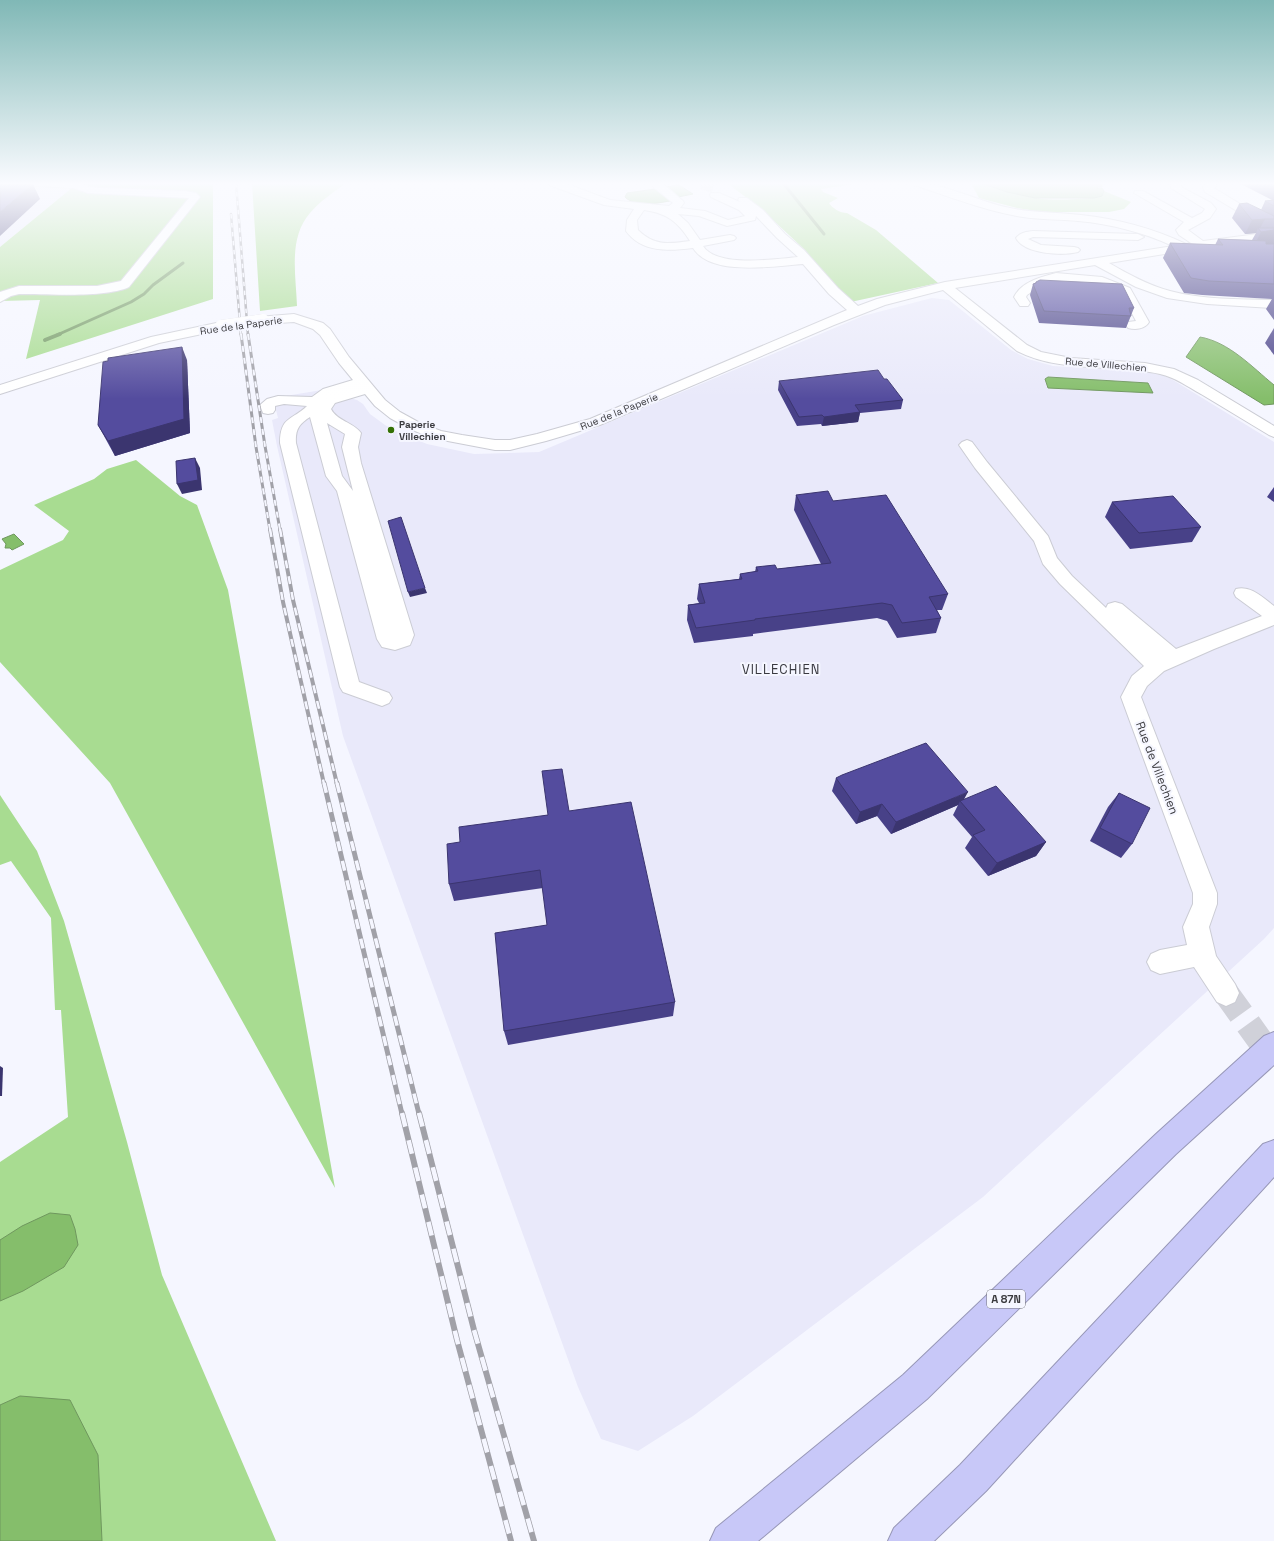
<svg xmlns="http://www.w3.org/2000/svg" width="1274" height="1541" viewBox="0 0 1274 1541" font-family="'Space Grotesk',sans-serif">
  <rect width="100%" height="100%" fill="#f5f6ff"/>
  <g fill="#e9e9fa">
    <path d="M0,186H25L73,187L0,247Z"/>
    <path d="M932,298L949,300L1011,350L1028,359L1053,366L1140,371L1162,375L1173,380L1274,442V928L1264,939L983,1197L693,1416L638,1451L601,1439L578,1387L343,736L277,446L272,420L278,418L273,398L322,390L357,400L363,404L370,414L385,425L400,433L427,444L474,454L539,452L863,316Z"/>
  </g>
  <g fill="#a8dc91">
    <path d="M27,183H213V299L26,359L40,300L0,301V247L73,187L25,186Z"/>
    <path d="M252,183H346C334,192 320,201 310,213C288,238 296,275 297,306L260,311Z"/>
    <path d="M727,183H862L821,189L823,192L838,198L829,203C832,208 840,213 847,213L876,230L938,283L846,303L805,250L759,207Z"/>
    <path d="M971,183C993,183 1014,194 1035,198C1054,201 1075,199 1094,198L1098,197L1104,191L1131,202L1124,209L1109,212H1042L1017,208L979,198Z"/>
    <path d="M136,460L180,496L197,505L228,590L335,1188L110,783L0,662V570L63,540L69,531L34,505L94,479L107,469Z"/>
    <path d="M0,795L37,851L64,921L127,1142L162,1275L276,1541H0V1162L68,1117L61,1010H55L51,918L11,861L0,865Z"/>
  </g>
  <g fill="#85be6b" stroke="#6f975e">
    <path d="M981,183H1102V187L1098,186L1097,188H1102L1104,191L1102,196L1094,198H1035L1007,192Z"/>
    <path d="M679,185L693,194L678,197L665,187Z"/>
    <path d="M655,189L670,201C657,203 636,208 625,197L627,193Z"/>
    <path d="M1200,337C1229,342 1252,367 1274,385V404L1264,405L1186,357Z"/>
    <path d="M1048,377L1148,383L1153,393L1048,388L1045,379Z"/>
    <path d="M14,534L24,544L12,550L10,548H5L6,544L2,539Z"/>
    <path d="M50,1213L70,1215L75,1229L78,1245L64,1267L23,1291L0,1301V1240L22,1226Z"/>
    <path d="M20,1396L70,1400L98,1455L102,1541H0V1405Z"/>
  </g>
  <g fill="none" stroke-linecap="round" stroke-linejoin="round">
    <g stroke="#6f975e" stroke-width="3">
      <path d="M783,183L824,234"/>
      <path d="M57,335L131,302L144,294L153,285L183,263"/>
    </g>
    <path stroke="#6f975e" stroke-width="4" d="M45,340L60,334"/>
    <path stroke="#d0d1d9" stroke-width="12" stroke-dasharray="12 6" stroke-linecap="butt" d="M702,183L717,188"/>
    <path stroke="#d0d1d9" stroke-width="26" stroke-dasharray="26 12" stroke-linecap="butt" d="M1226,993L1274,1060"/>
    <defs>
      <g id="minor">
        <path d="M31,183H80L90,187L101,188L185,191L196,193L200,197L129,287C106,298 47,294 19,294L11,296L0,302V292L19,286H97L121,281L189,198L88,193L74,188L36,186Z"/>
        <path d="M548,183H564L610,200L669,206L673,203L651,185L652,183H662L683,201L684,203L680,208L705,211L728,220L745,216L739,210L711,197L710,195L711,193H719L740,202L738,200L739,198H747L763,210L785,234L804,250L838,288L858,306L877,299L945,282L1173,246C1142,232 1111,224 1078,221C1060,219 1041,220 1023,217C986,211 950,197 914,185L913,183C946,183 978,202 1010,208C1034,213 1057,212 1081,215C1118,219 1152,228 1186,244L1191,243L1179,235L1176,230L1184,222L1134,193L1135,191H1143L1192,218L1202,213L1205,209L1171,188V183H1181V187L1211,203L1216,209L1210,218L1188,230L1203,241L1258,234L1274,235V241L1258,240L1232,243L1109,263C1128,274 1148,285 1170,291C1204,300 1240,299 1274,300V308L1207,304L1167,298L1136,287L1095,265L955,288L1027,345L1041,352L1071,358L1145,363L1174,369L1198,380L1274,426V437L1269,435C1246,421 1224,408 1201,394C1188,387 1175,377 1160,374C1112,363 1063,374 1017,351L943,290L885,305L834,325L600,425L546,441L510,450H495L432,438L410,429L390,418L375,406L365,394L335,403L331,409C337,421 353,422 361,433L358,447L361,463L414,635L410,645L395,650L382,647L377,639L337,491L326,476L310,417C299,424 295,430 296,443L359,682L389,693L392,698L389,703L382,706L343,692L340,687L280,443C280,416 293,420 307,406L284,404L275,406V410L273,413L268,414L263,413L260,405L267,399L278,396L312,397L323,389L353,380L339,363L320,335L313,329L294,322L263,324L258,323L257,320L258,317L294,314L323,323L330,329L349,357L385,400L400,412L420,423L441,431L462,435L495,440H510L537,434L590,419L847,310L829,294L803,264C774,266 711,277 693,248C669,251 642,253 626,231L627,220L634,209L604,205L549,185ZM644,210C667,213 678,222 690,241C668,244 654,246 638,230L637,220ZM678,214L699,216L727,226L755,220L756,216L777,238L798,257C775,259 717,268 703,246L734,240L736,238L734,236L730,235L700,240L688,223ZM327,423L345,434L342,447L353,491L342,476Z"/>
        <path d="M1206,183H1218L1214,188L1245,207L1248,211L1267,223L1262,226C1254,224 1242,218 1237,211L1205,192L1203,187Z"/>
        <path d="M1033,231L1138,234L1144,237L1138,240L1033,237L1028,239L1041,245L1074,247L1078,248L1080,250L1078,252C1062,256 1024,254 1016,238C1021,232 1026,232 1033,231Z"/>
        <path d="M1056,273L1102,277L1130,288L1149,322C1145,329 1136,330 1128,328L1126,325L1128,322L1136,321L1121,293L1100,284L1057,281L1039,287L1027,295L1026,297L1030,303L1028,306H1020L1014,297C1021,282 1041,277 1056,273Z"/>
        <path d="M221,322L226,323L228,326L226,329L159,343L0,394V385L151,337Z"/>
        <path d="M967,440L972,442L987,462L1048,536L1057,558L1072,576L1106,608L1108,604L1115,602L1122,604L1176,649L1262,616L1236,597L1234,593L1236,589C1251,585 1263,598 1274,606V625L1214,649L1164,671L1147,686L1141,697L1217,893V904L1209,927L1216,956L1235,984L1239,993L1235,1002L1226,1006L1217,1002L1194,967L1160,974L1151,970L1147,962L1151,954L1160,950L1187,945L1183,927L1193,904V893L1121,697L1132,676L1144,666L1060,584L1043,564L1034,541L975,468L959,445L962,442Z"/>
      </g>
      <g id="highway">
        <path d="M1274,1032V1065L1176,1154L927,1399L758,1541H710L716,1528L903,1375L1156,1134L1264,1036Z"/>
        <path d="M1274,1140V1177L986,1491L934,1541H888L894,1528L960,1465L1263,1144Z"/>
      </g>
    </defs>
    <use href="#minor" stroke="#cbccd4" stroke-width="2"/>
    <use href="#highway" stroke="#9797b7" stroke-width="2"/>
    <use href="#minor" fill="#fff" fill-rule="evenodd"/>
    <use href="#highway" fill="#c8c8f8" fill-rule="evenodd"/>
    <defs>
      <g id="rail-far4">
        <path d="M236,183L248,335"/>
        <path d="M231,214L241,335"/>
      </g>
      <g id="rail-far3">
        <path d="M241,334L256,447L270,530"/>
        <path d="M248,334L265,446L280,530"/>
      </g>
      <g id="rail-far2">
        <path d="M270,529L283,602L324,784"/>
        <path d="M280,529L293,600L337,784"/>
      </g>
      <g id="rail-far1">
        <path d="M324,783L402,1114"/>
        <path d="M337,783L419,1114"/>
      </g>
      <g id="rail">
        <path d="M402,1113L457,1340L511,1541"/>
        <path d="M419,1113L474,1330L534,1541"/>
      </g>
    </defs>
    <use href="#rail-far4" stroke="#a1a1a8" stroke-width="2.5"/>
    <use href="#rail-far3" stroke="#a1a1a8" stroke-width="3"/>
    <use href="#rail-far2" stroke="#a1a1a8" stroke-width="4"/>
    <use href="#rail-far1" stroke="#a1a1a8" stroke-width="5"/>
    <use href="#rail" stroke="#a1a1a8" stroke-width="6"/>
    <use href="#rail-far4" stroke="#f5f6ff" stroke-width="1.5" stroke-dasharray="4.5" stroke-linecap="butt"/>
    <use href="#rail-far3" stroke="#f5f6ff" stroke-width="2" stroke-dasharray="6" stroke-linecap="butt"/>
    <use href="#rail-far2" stroke="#f5f6ff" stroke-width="2.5" stroke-dasharray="8" stroke-linecap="butt"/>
    <use href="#rail-far1" stroke="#f5f6ff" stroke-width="3.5" stroke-dasharray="10" stroke-linecap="butt"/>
    <use href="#rail" stroke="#f5f6ff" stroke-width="4.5" stroke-dasharray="14" stroke-linecap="butt"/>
    <defs>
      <path id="minor-bridge" d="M221,326L263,320"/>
    </defs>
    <use href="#minor-bridge" stroke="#cbccd4" stroke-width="12" stroke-linecap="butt"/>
    <use href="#minor-bridge" stroke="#fff" stroke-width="12"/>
  </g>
  <g fill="#484188">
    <path d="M1239,183H1274V244H1272H1274V320L1266,309L1272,299L1202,295L1184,293L1163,258L1170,243L1215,245L1218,239L1252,240L1256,233L1245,234L1232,218L1239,204L1261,210L1265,201L1272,200Z"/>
    <path d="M1036,282L1134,308L1126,328L1039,323L1030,295L1033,284H1035Z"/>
    <path d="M1274,328V355L1265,343Z"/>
    <path d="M187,360L190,433L115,456L98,425Z"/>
    <path d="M884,379L903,400L901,409L860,413L858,422L822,426L821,424L797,426L778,390L779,381Z"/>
    <path d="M1274,487V502L1267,497Z"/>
    <path d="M796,495L833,501L948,594L942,610H937L941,618L936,633L897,638L887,621L877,618L753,634V636L694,643L687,620L688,605L699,603L697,599L699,584L739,579L740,574L755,572L756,567L777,569L821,564L794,510Z"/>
    <path d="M1112,502L1201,527L1192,542L1130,549L1105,517Z"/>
    <path d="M836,778L964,799L1046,842L1036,856L988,876L965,848L972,837L953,815L958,805L891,834L877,816L856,824L832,791Z"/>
    <path d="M1119,793L1132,844L1121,858L1090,841L1108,807Z"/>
    <path d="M569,811L675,1002L673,1016L508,1045L504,1031L547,925L543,888L454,901L449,884L460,842L548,815Z"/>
  </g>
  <g fill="#3b356f">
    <path d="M33,184L40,199L0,236V212Z"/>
    <path d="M1265,219L1259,230L1258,228L1256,233L1245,234L1252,220Z"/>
    <path d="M1274,230V244L1254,246L1261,232Z"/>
    <path d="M182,347L187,360L190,433L115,456L108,441Z"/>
    <path d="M860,412L858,422L822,426L824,417Z"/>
    <path d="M195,458L200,468L202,490L182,494L177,484Z"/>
    <path d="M425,588L427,593L410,597L408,592Z"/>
    <path d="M968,792L962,803L960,801L958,805L891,834L896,822Z"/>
    <path d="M882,804L877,816L856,824L860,812Z"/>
    <path d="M1046,842L1036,856L988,876L997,863Z"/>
    <path d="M0,1066L3,1068L2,1096H0Z"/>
  </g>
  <g fill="#544c9e" stroke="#3b356f">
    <path d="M0,184H33L0,212Z"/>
    <path d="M1274,200V206L1265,201Z"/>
    <path d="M1247,203L1274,216V219H1265L1252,220L1239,204Z"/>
    <path d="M1258,228H1274V230L1261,232Z"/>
    <path d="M1218,239L1266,241V244H1274V284L1209,281L1191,278L1170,243L1223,245Z"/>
    <path d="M1040,280L1122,284L1134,308H1129L1131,316L1044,311L1033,284L1036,283V282Z"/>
    <path d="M182,347L184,419L108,441L98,425L103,362L108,361V358Z"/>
    <path d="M878,370L884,379H887L903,400L855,405L860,412L824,417L822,415L799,417L779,381Z"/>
    <path d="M195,458L198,480L177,484L176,461Z"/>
    <path d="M828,491L833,501L886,495L948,594L929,597L941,618L902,623L892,605L882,603L755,619V620L696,628L688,605L705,603L699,584L742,579L740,574L758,571L756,567L775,565L777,569L831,563L796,495Z"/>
    <path d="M1173,496L1201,527L1139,533L1112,502Z"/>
    <path d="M401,517L425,588L408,592L388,521Z"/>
    <path d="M926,743L968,792L896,822L882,804L860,812L836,778L842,775Z"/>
    <path d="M562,769L569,811L631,802L675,1002L504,1031L495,933L547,925L540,870L449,884L447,844L460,842L459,827L548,815L542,771Z"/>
    <path d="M996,786L1046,842L997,863L973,835L985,830L960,801Z"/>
    <path d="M1119,793L1150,808L1132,844L1100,828Z"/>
  </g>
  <linearGradient id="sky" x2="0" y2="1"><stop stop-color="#80b8b6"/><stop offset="0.46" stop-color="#fafbff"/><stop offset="1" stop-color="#fafbff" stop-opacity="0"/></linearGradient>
  <rect width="1274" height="399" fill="url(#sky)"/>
  <circle fill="#337004" stroke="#f5f6ff" stroke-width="1.5" cx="391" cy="430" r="4"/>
  <g text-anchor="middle" stroke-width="4" stroke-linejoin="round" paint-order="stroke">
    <g font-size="10" fill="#3b3b3f" stroke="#f5f6ff">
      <text transform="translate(241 325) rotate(-8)" y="4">Rue de la Paperie</text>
      <text transform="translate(1106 364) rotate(5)" y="4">Rue de Villechien</text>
      <text transform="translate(619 411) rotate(-22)" y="4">Rue de la Paperie</text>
    </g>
    <g font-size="10" font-weight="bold" fill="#3b3b3f" stroke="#f5f6ff" text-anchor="start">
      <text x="399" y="428">Paperie<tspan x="399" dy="12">Villechien</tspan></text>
    </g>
    <rect fill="#f5f6ff" stroke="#737379" stroke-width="1" x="987" y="1290" width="38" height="18" rx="3"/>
    <g font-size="11" font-weight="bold" fill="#3b3b3f">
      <text x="1006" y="1303">A 87N</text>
    </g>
    <g font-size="12" fill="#3b3b3f" stroke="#f5f6ff">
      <text transform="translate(1157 768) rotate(69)" y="4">Rue de Villechien</text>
    </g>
    <g font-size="13" letter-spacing="1" fill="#393940" stroke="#f5f6ff">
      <text x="781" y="674">VILLECHIEN</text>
    </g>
  </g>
</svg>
